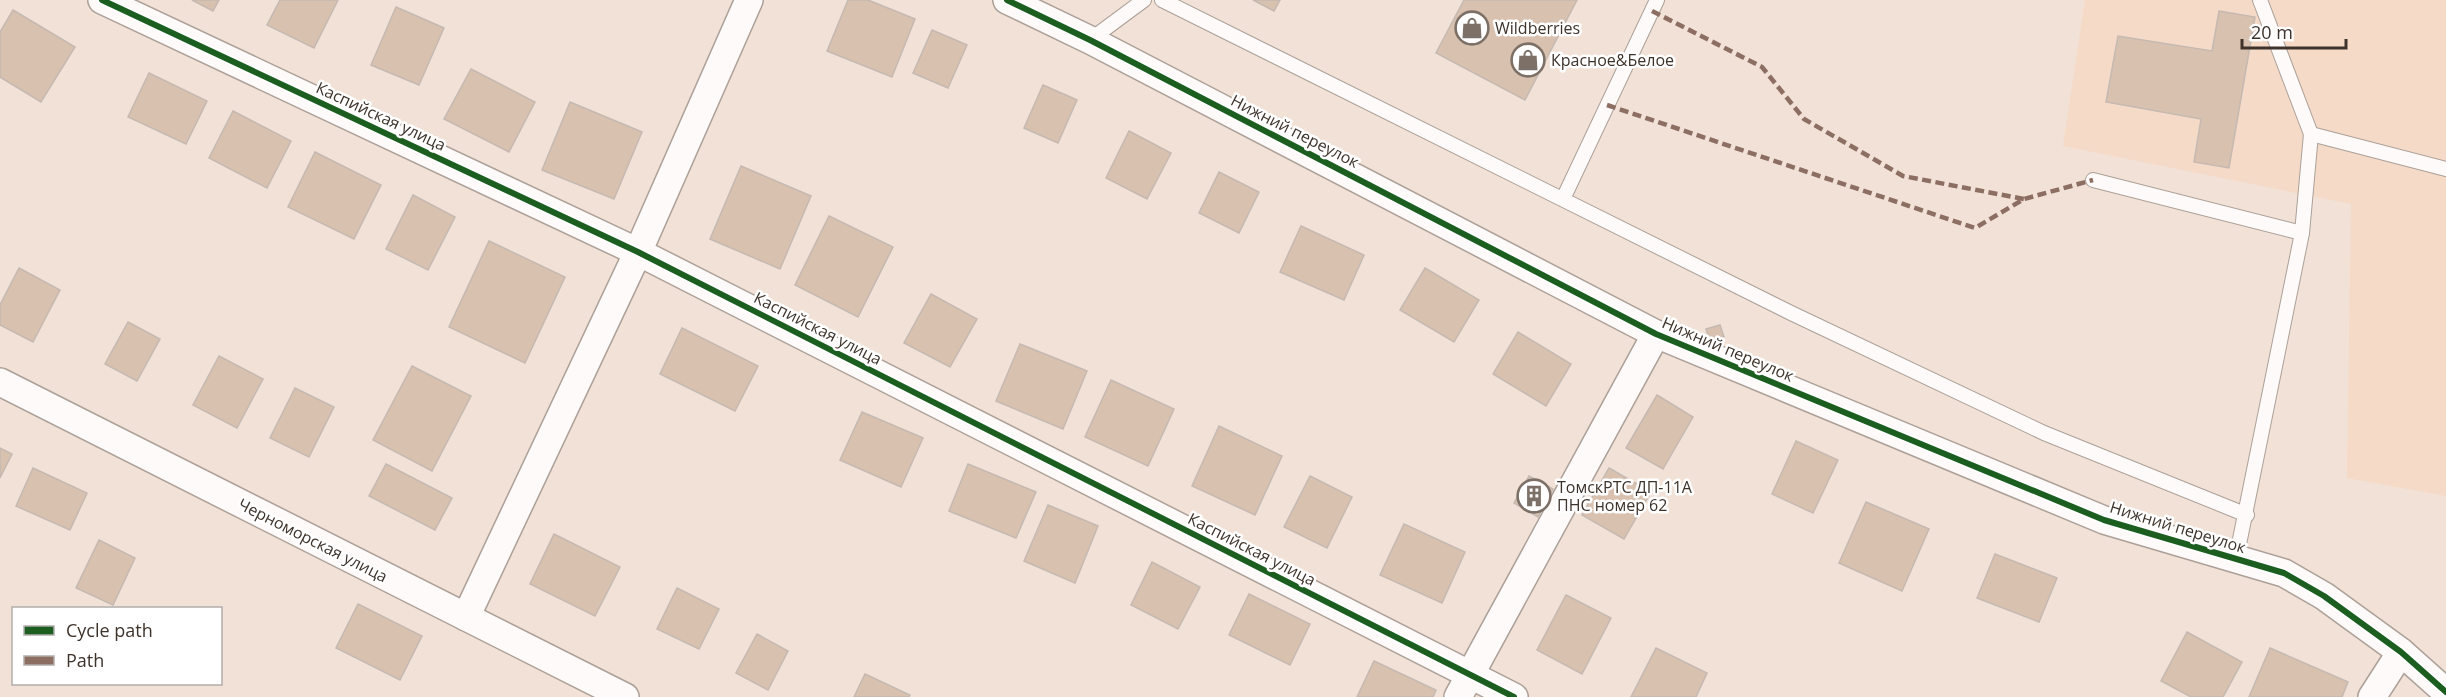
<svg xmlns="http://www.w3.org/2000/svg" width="2446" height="697" viewBox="0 0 2446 697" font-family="'Open Sans',sans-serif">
  <rect width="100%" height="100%" fill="#f1e1d6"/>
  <path fill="#f5dac7" d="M2085,0H2446V496L2347,478L2351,204L2063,146Z"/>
  <g fill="#d8c1af" stroke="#c5b9b1" stroke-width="1.5">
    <path d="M192,0H219L213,11Z"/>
    <path d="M280,0H338L314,48L267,25Z"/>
    <path d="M848,0H868L915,19L892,77L827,51Z"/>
    <path d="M1253,0H1280L1274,11Z"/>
    <path d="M1464,0H1577L1525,100L1436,53Z"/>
    <path d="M396,7L444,28L419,85L371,65Z"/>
    <path d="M13,10L75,47L41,102L0,77V32Z"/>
    <path d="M2219,11L2255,17L2229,168L2194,162L2201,119L2106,102L2118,36L2212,51Z"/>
    <path d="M932,30L967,45L948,88L913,73Z"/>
    <path d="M471,69L535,102L509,152L444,119Z"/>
    <path d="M149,73L207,101L186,144L128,117Z"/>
    <path d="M1043,85L1077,100L1058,143L1024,128Z"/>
    <path d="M570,102L642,132L614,199L542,170Z"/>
    <path d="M233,111L291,141L267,188L209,158Z"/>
    <path d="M1129,131L1171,153L1147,199L1106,178Z"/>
    <path d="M315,152L381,185L354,239L288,207Z"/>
    <path d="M741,166L811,196L780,269L710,239Z"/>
    <path d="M1219,172L1259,192L1239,233L1199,213Z"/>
    <path d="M413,195L455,217L428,270L386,249Z"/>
    <path d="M829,216L893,247L858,317L795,285Z"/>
    <path d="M1301,226L1364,255L1344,300L1280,272Z"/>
    <path d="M489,241L565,277L525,363L449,327Z"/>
    <path d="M19,268L60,290L33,342L0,325V305Z"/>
    <path d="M1425,268L1479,300L1454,342L1400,310Z"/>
    <path d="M931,294L977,319L950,367L904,343Z"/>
    <path d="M128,322L160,339L137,381L105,364Z"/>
    <path d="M1720,325L1724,337L1710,341L1706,329Z"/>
    <path d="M682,328L758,366L735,411L660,374Z"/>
    <path d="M1518,332L1571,364L1546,406L1493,374Z"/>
    <path d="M1020,344L1087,371L1063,429L996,401Z"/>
    <path d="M219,356L263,379L237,428L193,405Z"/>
    <path d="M412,366L471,396L432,471L373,440Z"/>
    <path d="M1111,380L1174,409L1148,466L1085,437Z"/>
    <path d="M295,388L334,407L309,457L270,438Z"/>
    <path d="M1657,395L1693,417L1663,469L1626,448Z"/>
    <path d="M862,412L923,438L901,487L840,460Z"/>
    <path d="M1219,426L1282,456L1255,515L1192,486Z"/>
    <path d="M1796,441L1838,460L1813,513L1772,494Z"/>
    <path d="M0,448L12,454L0,478Z"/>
    <path d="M386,464L452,498L435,530L369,496Z"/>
    <path d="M968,464L1036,492L1016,538L949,511Z"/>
    <path d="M33,468L87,493L70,530L16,506Z"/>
    <path d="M1609,468L1651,492L1624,539L1582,515Z"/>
    <path d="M1310,476L1352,497L1327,548L1284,527Z"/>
    <path d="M1529,476L1553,489L1538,517L1514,503Z"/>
    <path d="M1866,502L1929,529L1902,591L1839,563Z"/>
    <path d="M1048,505L1098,526L1075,583L1024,561Z"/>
    <path d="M1404,524L1465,552L1442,603L1380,575Z"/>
    <path d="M554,534L620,567L595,616L530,584Z"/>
    <path d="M99,540L135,558L113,605L76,588Z"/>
    <path d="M1995,554L2057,578L2039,622L1977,598Z"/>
    <path d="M1152,562L1200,587L1178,629L1131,605Z"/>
    <path d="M677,588L719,609L699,649L657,629Z"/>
    <path d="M1249,594L1310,624L1290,665L1229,635Z"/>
    <path d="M1566,595L1611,618L1582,674L1537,650Z"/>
    <path d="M358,604L422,636L400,680L336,648Z"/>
    <path d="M2187,632L2242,662L2223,697H2191L2161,681Z"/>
    <path d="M757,634L788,651L768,690L736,673Z"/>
    <path d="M1656,648L1707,673L1696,697H1631Z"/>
    <path d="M2270,648L2348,682L2342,697H2249Z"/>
    <path d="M1374,661L1436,690L1433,697H1357Z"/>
    <path d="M865,674L910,695L909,697H854Z"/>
  </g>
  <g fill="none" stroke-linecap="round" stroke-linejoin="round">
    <defs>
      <g id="service">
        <path d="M1162,0L1791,313L2044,433L2247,515"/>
        <path d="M1090,40L1144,0"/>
        <path d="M2311,134L2446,169"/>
        <path d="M2093,180L2302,233"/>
        <path d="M1563,199L1657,0"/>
        <path d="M2236,559L2302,233L2311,134L2260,0"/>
      </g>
      <g id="minor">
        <path d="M102,0L638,252L1514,697"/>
        <path d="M1007,0L1090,40L1656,334L2104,520L2284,573L2324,596L2401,652L2446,692"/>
        <path d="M0,382L625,697"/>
        <path d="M466,617L638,252L749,0"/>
        <path d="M1458,697L1656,334"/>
        <path d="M2372,697L2401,652"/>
      </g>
    </defs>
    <use href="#service" stroke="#aca098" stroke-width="16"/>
    <use href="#minor" stroke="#aca098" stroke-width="30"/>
    <use href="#service" stroke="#fdfaf9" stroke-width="14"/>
    <use href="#minor" stroke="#fdfaf9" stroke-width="27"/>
    <g stroke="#8d6e63" stroke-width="4.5" stroke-dasharray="9 4.5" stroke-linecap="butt">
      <path d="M1652,11L1762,67L1804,119L1903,176L2024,199"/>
      <path d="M1607,105L1975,228L2024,199L2093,180"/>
    </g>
    <defs>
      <g id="cycleway">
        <path d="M102,0L638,252L1514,697"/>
        <path d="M1007,0L1090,40L1656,334L2104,520L2284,573L2324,596L2401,652L2446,692"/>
      </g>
    </defs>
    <use href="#cycleway" stroke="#fff" stroke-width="10"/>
    <use href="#cycleway" stroke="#1b5e20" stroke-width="6"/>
  </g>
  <defs>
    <symbol id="shop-ring" viewBox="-11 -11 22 22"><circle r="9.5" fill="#fff" stroke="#7d7067" stroke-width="1.5"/><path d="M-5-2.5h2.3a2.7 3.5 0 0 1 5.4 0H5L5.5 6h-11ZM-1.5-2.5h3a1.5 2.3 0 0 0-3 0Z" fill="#7d7067"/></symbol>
    <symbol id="building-ring" viewBox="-11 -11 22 22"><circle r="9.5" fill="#fff" stroke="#7d7067" stroke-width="1.5"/><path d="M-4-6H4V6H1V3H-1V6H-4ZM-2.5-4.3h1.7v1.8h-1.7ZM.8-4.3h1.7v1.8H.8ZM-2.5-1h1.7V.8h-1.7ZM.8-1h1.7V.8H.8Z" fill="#7d7067"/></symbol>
  </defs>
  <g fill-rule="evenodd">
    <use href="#shop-ring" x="1453" y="9" width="38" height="38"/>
    <use href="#shop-ring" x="1509" y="41" width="38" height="38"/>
    <use href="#building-ring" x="1515" y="477" width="38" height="38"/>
  </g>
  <g text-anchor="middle" stroke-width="5" stroke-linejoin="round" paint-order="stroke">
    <g font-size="16" fill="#3e332b" stroke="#fff" text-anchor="start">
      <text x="1495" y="34">Wildberries</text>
      <text x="1551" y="66">Красное&amp;Белое</text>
      <text x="1557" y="493">ТомскРТС ДП-11А<tspan x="1557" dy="18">ПНС номер 62</tspan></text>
    </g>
    <g font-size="16" fill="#3e332b" stroke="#fff">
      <text transform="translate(381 116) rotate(25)" y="6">Каспийская улица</text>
      <text transform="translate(1295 131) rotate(27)" y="6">Нижний переулок</text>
      <text transform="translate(818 328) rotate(27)" y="6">Каспийская улица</text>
      <text transform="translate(1728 349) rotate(23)" y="6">Нижний переулок</text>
      <text transform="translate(2178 527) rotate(17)" y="6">Нижний переулок</text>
      <text transform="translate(313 540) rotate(27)" y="6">Черноморская улица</text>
      <text transform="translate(1252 549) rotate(27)" y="6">Каспийская улица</text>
    </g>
  </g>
  <rect x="12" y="607" width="210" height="78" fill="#ffffff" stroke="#b2adaa" stroke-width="1.5"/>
  <rect x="24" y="626" width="30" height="9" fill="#1b5e20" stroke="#b2adaa" stroke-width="1.5"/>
  <text x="66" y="637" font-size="18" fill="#3e332b">Cycle path</text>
  <rect x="24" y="656" width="30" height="9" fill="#8d6e63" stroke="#b2adaa" stroke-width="1.5"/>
  <text x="66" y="667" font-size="18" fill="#3e332b">Path</text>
  <path d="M2242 39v9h104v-9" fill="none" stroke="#3e332b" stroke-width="3"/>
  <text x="2251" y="39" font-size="18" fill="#3e332b" stroke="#ffffff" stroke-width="4.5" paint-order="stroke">20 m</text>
</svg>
